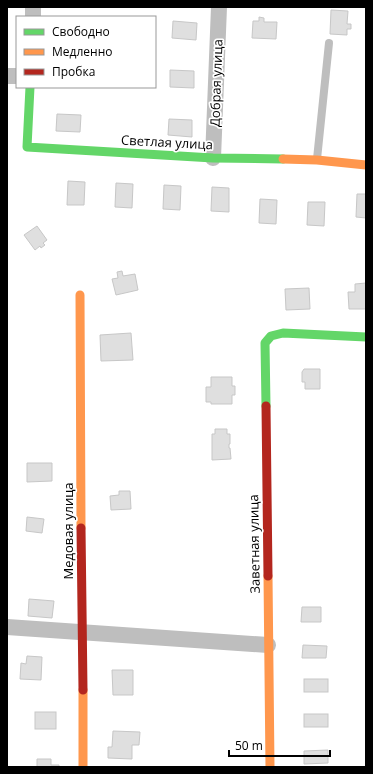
<svg xmlns="http://www.w3.org/2000/svg" width="373" height="774" viewBox="0 0 373 774" font-family="'Open Sans',sans-serif">
  <rect width="100%" height="100%" fill="#fff"/>
  <g fill="#dfdfdf" stroke="#c7c7c7">
    <path d="M331,10L348,11L347,24H351V29H347V35L330,34Z"/>
    <path d="M259,17L264,18V22H277L276,39L252,38L253,21H259Z"/>
    <path d="M173,21L197,23L196,40L172,38Z"/>
    <path d="M170,70L194,71V88L170,87Z"/>
    <path d="M57,114L81,115L80,132L56,131Z"/>
    <path d="M169,119L192,120V137L168,135Z"/>
    <path d="M68,181L85,182L84,205H67Z"/>
    <path d="M116,183L133,184L132,208L115,207Z"/>
    <path d="M164,185L181,186L180,210L163,209Z"/>
    <path d="M212,187L229,188V212L211,211Z"/>
    <path d="M357,194H366V218L356,217Z"/>
    <path d="M260,199L277,200L276,224L259,223Z"/>
    <path d="M308,202H325L324,226L307,225Z"/>
    <path d="M37,226L47,240L43,243L45,245L41,248L40,246L35,250L24,235Z"/>
    <path d="M122,271L123,276L135,274L138,290L116,295L112,279L118,278L117,272Z"/>
    <path d="M366,283V309H349L348,292H355V284Z"/>
    <path d="M309,288L310,309L286,310L285,289Z"/>
    <path d="M131,333L133,360L101,361L100,335Z"/>
    <path d="M304,369H320V389H305V382H302V372Z"/>
    <path d="M211,377H232V386H235V395H232V404H211V402H206V387H211Z"/>
    <path d="M215,429H227V434H230V444H229V448H230L231,459L212,460V434H215Z"/>
    <path d="M27,463H52V481L27,482Z"/>
    <path d="M119,491H130L131,509L111,510L110,496L119,495Z"/>
    <path d="M27,517L44,519L42,533L26,531Z"/>
    <path d="M29,599L54,601L52,618L28,616Z"/>
    <path d="M302,607H321V622H301Z"/>
    <path d="M303,645L327,646L326,658H302Z"/>
    <path d="M27,656L42,657L41,680L20,679L21,663L26,664Z"/>
    <path d="M112,670H133V695H113Z"/>
    <rect x="304" y="679" width="24" height="13"/>
    <rect x="35" y="712" width="21" height="17"/>
    <rect x="304" y="714" width="24" height="13"/>
    <path d="M113,731L140,732L139,745H132V759L108,758V747H112Z"/>
    <path d="M328,750V763L304,764V751Z"/>
    <path d="M37,759H51V765H59V767H37Z"/>
  </g>
  <g fill="none" stroke-linecap="round" stroke-linejoin="round">
    <path stroke="#bebebe" stroke-width="8" d="M317,159L329,43"/>
    <g stroke="#bebebe" stroke-width="16">
      <path d="M33,17V7"/>
      <path d="M7,76H17"/>
      <path d="M213,158L219,7"/>
      <path d="M7,627L268,645"/>
    </g>
    <g stroke="#63d668" stroke-width="9">
      <path d="M30,87L27,147L213,158L283,159"/>
      <path d="M266,406L265,343L271,336L283,333L366,337"/>
    </g>
    <g stroke="#ff974d" stroke-width="9">
      <path d="M283,159L317,160L366,165"/>
      <path d="M80,295L81,528"/>
      <path d="M268,576L270,767"/>
      <path d="M83,690V767"/>
    </g>
    <g stroke="#b3261e" stroke-width="9">
      <path d="M266,406L268,576"/>
      <path d="M81,528L83,690"/>
    </g>
  </g>
  <g text-anchor="middle" stroke-width="3.5" stroke-linejoin="round" paint-order="stroke">
    <g font-size="13" fill="#000" stroke="#fff">
      <text transform="translate(216 83) rotate(-88)" y="5">Добрая улица</text>
      <text transform="translate(167 142) rotate(3)" y="5">Светлая улица</text>
      <text transform="translate(68 531) rotate(-90)" y="5">Медовая улица</text>
      <text transform="translate(254 544) rotate(-91)" y="5">Заветная улица</text>
    </g>
  </g>
  <rect width="373" height="774" fill="none" stroke="#000000" stroke-width="16"/>
  <rect x="16" y="16" width="140" height="72" fill="#ffffff" stroke="#999999"/>
  <rect x="24" y="29" width="20" height="6" fill="#63d668" stroke="#999999"/>
  <text x="52" y="36" font-size="12" fill="#000000">Свободно</text>
  <rect x="24" y="49" width="20" height="6" fill="#ff974d" stroke="#999999"/>
  <text x="52" y="56" font-size="12" fill="#000000">Медленно</text>
  <rect x="24" y="69" width="20" height="6" fill="#b3261e" stroke="#999999"/>
  <text x="52" y="76" font-size="12" fill="#000000">Пробка</text>
  <path d="M229 750v6h101v-6" fill="none" stroke="#000000" stroke-width="2"/>
  <text x="235" y="750" font-size="12" fill="#000000" stroke="#ffffff" stroke-width="3" paint-order="stroke">50 m</text>
</svg>
